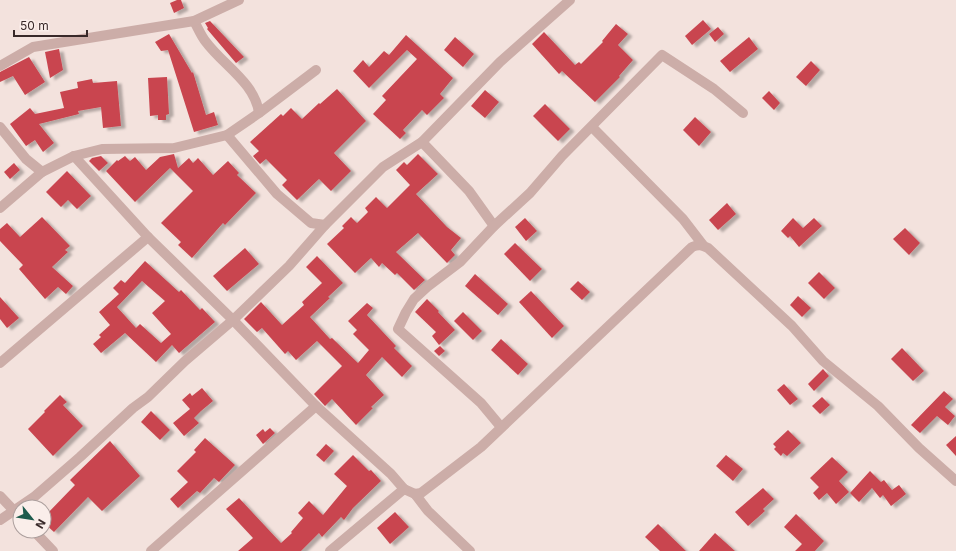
<svg xmlns="http://www.w3.org/2000/svg" width="956" height="551" viewBox="0 0 956 551" font-family="Inter,sans-serif">
  <defs>
    <filter id="shadow"><feDropShadow dx="4.5" dy="2.5" stdDeviation="1" flood-color="#0004"/></filter>
  </defs>
  <rect width="100%" height="100%" fill="#f3e2dd"/>
  <g fill="#c9454f" fill-rule="evenodd" filter="url(#shadow)">
    <path d="M177,0H181L184,8L174,13L170,3Z"/>
    <path d="M703,20L711,29L692,45L685,36Z"/>
    <path d="M210,21L244,57L236,63L207,29L208,28L205,23Z"/>
    <path d="M616,24L628,34L618,45L633,60L619,76L620,77L595,102L562,71L559,74L532,44L544,32L575,65L579,62L581,64L603,42L602,41Z"/>
    <path d="M718,27L724,34L715,42L709,34Z"/>
    <path d="M169,34L192,73L193,72L206,115L214,112L218,125L194,132L168,50L161,51L155,42Z"/>
    <path d="M406,35L453,78L440,94L444,98L427,115L422,110L403,130L406,133L400,139L373,114L386,100L382,96L417,59L407,50L369,88L353,71L363,60L369,67L384,51L389,55Z"/>
    <path d="M455,37L474,54L463,67L444,50Z"/>
    <path d="M749,37L758,49L730,72L720,61Z"/>
    <path d="M59,49L63,70L50,78L45,52Z"/>
    <path d="M29,57L45,82L25,95L13,76L0,82V72Z"/>
    <path d="M811,61L820,70L806,86L796,77Z"/>
    <path d="M167,77L169,114L166,115V120H158V115L150,116L148,78Z"/>
    <path d="M92,79L93,83L117,81L121,126L103,128L101,107L78,111L79,114L39,124L54,143L43,152L35,140L26,146L10,124L30,108L35,114L64,108L60,92L78,88L77,82Z"/>
    <path d="M337,89L366,121L334,153L351,171L331,191L319,179L297,200L282,185L287,180L266,159L260,164L253,156L259,151L250,142L281,114L283,116L291,108L302,119L319,103L320,104Z"/>
    <path d="M485,90L499,102L485,118L471,106Z"/>
    <path d="M769,91L780,103L774,110L762,98Z"/>
    <path d="M545,104L570,129L558,141L533,116Z"/>
    <path d="M695,117L711,132L699,146L683,130Z"/>
    <path d="M174,154L178,168L189,158L193,163L198,158L213,175L228,161L239,173L237,175L256,193L225,225L223,223L192,258L178,245L181,242L161,223L193,191L170,168L135,202L106,171L117,160L118,161L125,156L130,161L135,157L146,170L160,157Z"/>
    <path d="M418,154L438,174L416,194L447,227L461,238L451,250L455,255L447,263L418,233L396,252L425,280L414,290L397,273L395,275L382,263L379,267L371,258L355,273L327,244L344,228L342,226L351,217L357,223L368,212L365,208L376,197L387,208L410,185L396,170L404,162L407,165Z"/>
    <path d="M101,156L108,163L99,171L89,161L92,158Z"/>
    <path d="M14,163L20,170L10,179L4,172Z"/>
    <path d="M67,171L91,196L77,209L68,200L61,207L46,192Z"/>
    <path d="M727,203L736,214L718,230L709,220Z"/>
    <path d="M42,217L70,246L65,250L68,252L52,267L73,286L66,294L58,287L45,299L19,269L23,265L0,241V229L7,223L20,237Z"/>
    <path d="M525,218L537,231L526,241L515,227Z"/>
    <path d="M793,218L803,228L814,218L822,226L799,247L790,236L788,238L781,231Z"/>
    <path d="M905,228L920,243L909,255L893,239Z"/>
    <path d="M515,243L542,269L530,281L504,254Z"/>
    <path d="M245,248L259,264L227,291L213,276Z"/>
    <path d="M317,256L343,283L328,297L330,298L310,317L330,339L332,338L358,363L369,350L353,334L357,330L348,321L367,303L373,308L367,315L396,346L394,348L412,366L402,377L382,357L366,375L384,395L371,407L373,408L356,425L332,399L325,406L314,394L342,366L317,341L296,360L288,351L285,354L262,328L257,332L244,319L261,302L282,325L304,305L302,302L322,283L306,267Z"/>
    <path d="M145,261L179,292L181,290L200,310L202,308L215,322L179,353L172,345L156,362L125,333L101,353L93,344L101,337L99,335L110,325L99,312L119,294L113,288L121,280L125,283ZM142,281L165,301L152,313L171,334L161,343L140,324L136,328L117,307Z"/>
    <path d="M819,272L835,288L824,299L808,283Z"/>
    <path d="M475,274L508,304L498,315L465,286Z"/>
    <path d="M578,281L590,292L582,300L570,289Z"/>
    <path d="M531,291L564,326L552,338L519,302Z"/>
    <path d="M798,296L811,308L802,317L790,305Z"/>
    <path d="M0,297L19,318L7,328L0,319Z"/>
    <path d="M427,299L439,311L438,312L455,330L439,345L432,336L436,332L415,312Z"/>
    <path d="M463,312L482,331L473,340L454,321Z"/>
    <path d="M501,339L528,364L518,375L491,350Z"/>
    <path d="M440,346L445,351L439,356L434,351Z"/>
    <path d="M902,348L924,371L913,381L891,359Z"/>
    <path d="M823,369L829,376L814,391L808,384Z"/>
    <path d="M784,384L798,399L790,405L777,390Z"/>
    <path d="M202,388L213,401L201,411L194,418L199,423L184,436L173,423L190,409L182,400L190,393L192,396Z"/>
    <path d="M944,391L953,399L945,407L955,416L948,425L937,416L920,433L911,425Z"/>
    <path d="M60,395L67,402L63,405L83,426L53,456L28,429L45,412L44,411Z"/>
    <path d="M822,397L830,405L820,414L812,406Z"/>
    <path d="M151,411L170,430L160,440L141,422Z"/>
    <path d="M270,428L275,433L263,444L256,435L263,429L265,432Z"/>
    <path d="M788,430L801,443L787,456L783,453L781,456L774,449L776,447L773,444Z"/>
    <path d="M956,436V456L946,445Z"/>
    <path d="M205,438L235,465L219,482L214,478L200,493L197,491L178,508L170,499L188,482L177,471L196,452L194,450Z"/>
    <path d="M110,441L140,476L102,511L88,497L54,532L44,523V517L75,485L70,480Z"/>
    <path d="M326,444L334,451L324,462L316,455Z"/>
    <path d="M353,455L369,471L371,470L381,481L353,508L344,520L341,517L322,537L319,533L301,551H238L253,538L226,509L239,498L281,543L292,533L291,532L303,518L298,513L309,501L323,515L347,486L334,474Z"/>
    <path d="M726,455L743,469L733,481L716,466Z"/>
    <path d="M832,457L848,472L839,481L849,492L836,504L827,493L819,500L813,493L819,487L810,478Z"/>
    <path d="M870,471L881,482L884,480L892,490L899,485L906,494L891,506L883,495L880,498L872,488L859,502L850,493Z"/>
    <path d="M763,488L774,499L763,509L765,511L748,526L735,512Z"/>
    <path d="M395,512L409,527L390,544L377,528Z"/>
    <path d="M796,514L824,541L815,551H795L802,544L784,527Z"/>
    <path d="M658,524L686,551H660L645,537Z"/>
    <path d="M715,533L735,551H699Z"/>
  </g>
  <g fill="none" stroke-linecap="round" stroke-linejoin="round">
    <g stroke="#ccada8" stroke-width="10">
      <path d="M194,21C198,28 201,36 206,42C223,65 255,83 259,113"/>
      <path d="M0,66L33,47L194,21L239,0"/>
      <path d="M0,127L26,159L42,172"/>
      <path d="M592,127L683,219L703,245"/>
      <path d="M227,135L277,194L311,223L325,225"/>
      <path d="M422,142L469,191L494,226"/>
      <path d="M74,156L148,237L233,320L316,406L391,474L404,489L415,494L421,493L481,447L692,247C699,244 702,245 708,248L792,326L823,361L878,406L919,448L956,481"/>
      <path d="M0,208L42,172L74,156L102,149L174,148L227,135L259,113L316,70"/>
      <path d="M0,363L148,237"/>
      <path d="M501,427L481,403L398,329L406,312L414,299L427,287L460,262L494,226L530,193L562,156L662,55L714,89L743,113"/>
      <path d="M415,494L428,511L470,551"/>
      <path d="M0,496L20,517"/>
      <path d="M0,520L34,497L80,457L133,408L148,397L185,361L233,320L289,266L325,225L383,167L422,142L500,62L570,0"/>
      <path d="M34,531L53,551"/>
      <path d="M151,551L316,406"/>
      <path d="M330,551L404,489"/>
    </g>
  </g>
  <g transform="translate(32 519) rotate(120)"><circle r="19" fill="#faeeea" stroke="#ac9f9d"/>
  <path d="M0-3L7 15L0 10L-7 15Z" fill="#1d5b4c"/>
  <text y="-6" font-size="11" font-weight="bold" text-anchor="middle" fill="#382929">N</text>
  </g>
  <path d="M14 30v6h73v-6" fill="none" stroke="#382929" stroke-width="2"/>
  <text x="20" y="30" font-size="12" fill="#382929" stroke="#faeeea" stroke-width="3" paint-order="stroke">50 m</text>
</svg>
